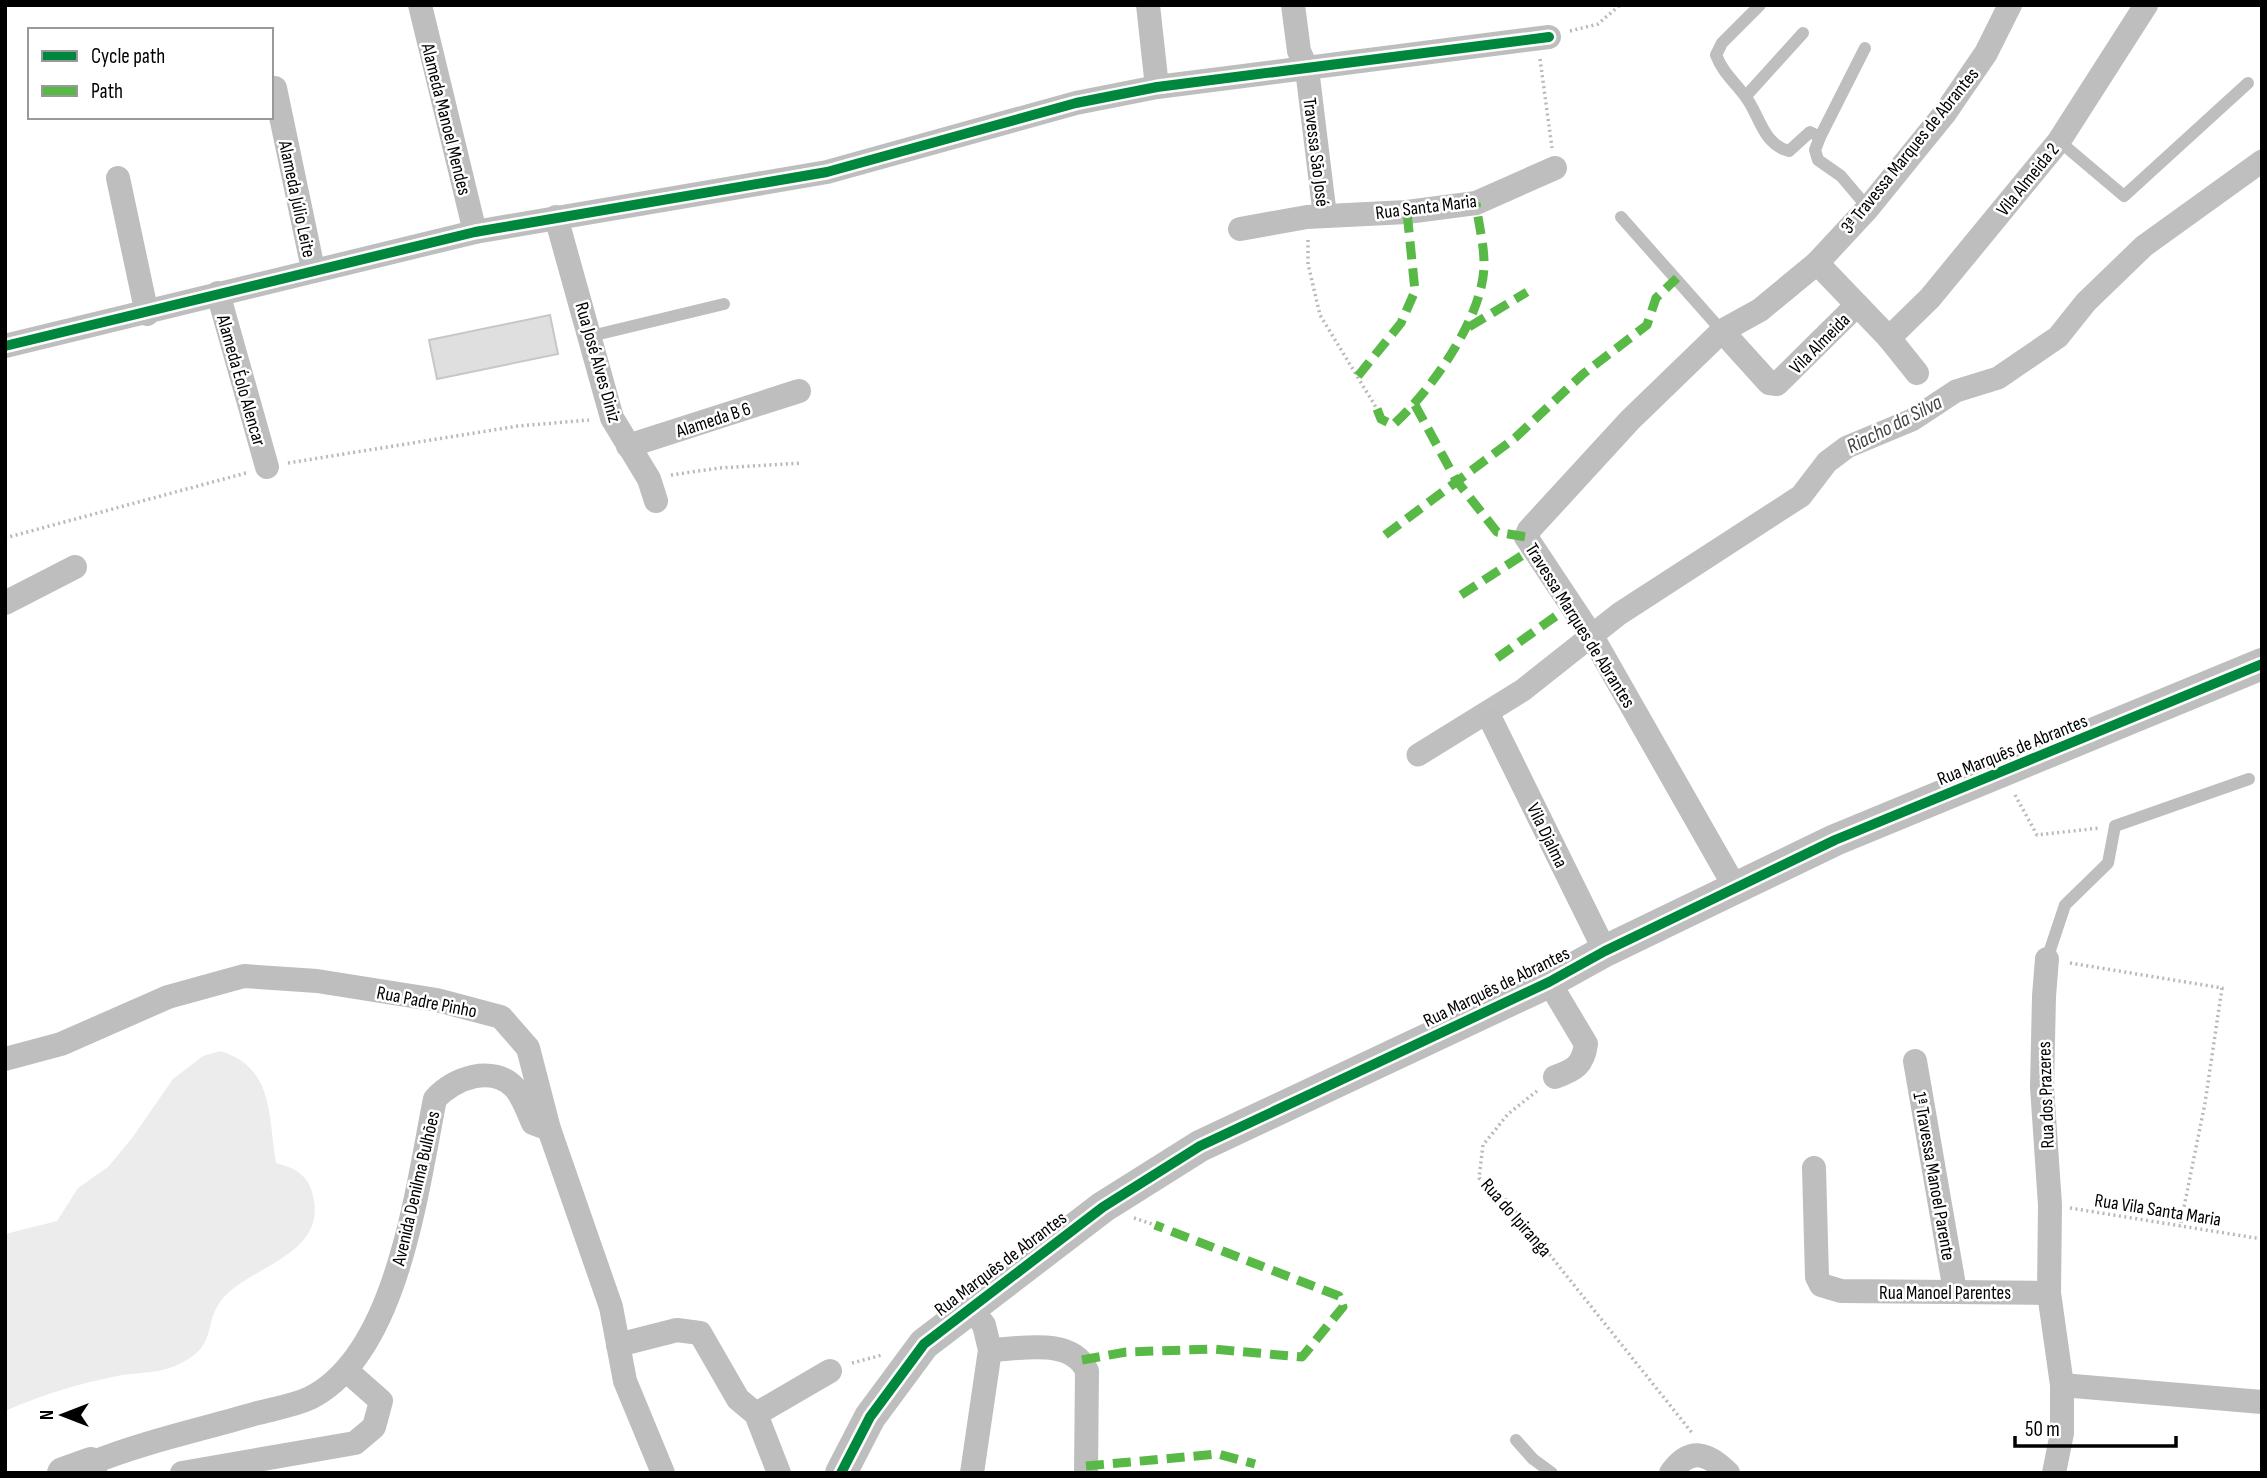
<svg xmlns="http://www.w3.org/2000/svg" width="2267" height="1478" viewBox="0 0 2267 1478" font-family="'Sofia Sans Condensed',sans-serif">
  <rect width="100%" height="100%" fill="#fff"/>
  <path fill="#ececec" d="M220,1051C274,1067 268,1115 276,1163C295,1168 309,1175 313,1196C327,1254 254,1265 225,1296C200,1323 222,1346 175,1366C155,1374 137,1372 117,1376C78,1384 41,1395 5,1411V1234L57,1221L78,1188L108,1167L132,1138L173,1079L203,1056Z"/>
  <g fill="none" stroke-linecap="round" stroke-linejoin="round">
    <path stroke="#bfbfbf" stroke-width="23" d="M1418,755L1523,690L1619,614L1801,496L1827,462L1847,447L1912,420L1956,391L1998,378L2058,337L2086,302L2144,246L2262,161"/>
  </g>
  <path fill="#dfdfdf" stroke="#c7c7c7" stroke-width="2" d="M550,315L558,354L437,379L429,340Z"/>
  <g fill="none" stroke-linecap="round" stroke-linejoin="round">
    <g stroke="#b9b9b9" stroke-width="3.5" stroke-dasharray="2 3.5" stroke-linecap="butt">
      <path d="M1570,31L1598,24L1620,5"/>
      <path d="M1540,59L1552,148"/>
      <path d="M1308,240V264L1320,315L1377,409"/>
      <path d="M288,463L518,426L589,420"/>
      <path d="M671,475L719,468L802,463"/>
      <path d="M5,538L246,473"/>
      <path d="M2015,795L2037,835L2099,828"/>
      <path d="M2070,963L2222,988L2205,1103L2180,1227"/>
      <path d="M1537,1091L1508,1114L1483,1145L1479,1178L1506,1200L1693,1434"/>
      <path d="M2070,1208L2262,1239"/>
      <path d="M1134,1218L1155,1225"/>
      <path d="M852,1363L882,1355"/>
    </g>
    <g stroke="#bebebe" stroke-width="12">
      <path d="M1760,5L1722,43L1716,55C1723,73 1734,81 1745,96C1760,115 1762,144 1789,151L1810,132L1820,137L1815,150L1818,160L1841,176L1868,208"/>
      <path d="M1746,96L1803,33"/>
      <path d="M1820,137L1865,48"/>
      <path d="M2059,141L2124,196L2248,83"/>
      <path d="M1621,217L1722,331"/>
      <path d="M591,336L724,304"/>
      <path d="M2047,959L2065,905L2108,863L2115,826L2249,779"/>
      <path d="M1516,1440L1533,1459L1552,1473"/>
    </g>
    <g stroke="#bebebe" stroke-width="24">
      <path d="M420,5L475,232"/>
      <path d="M1148,5L1157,87"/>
      <path d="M1293,5L1299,51L1307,69L1325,216"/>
      <path d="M275,88L313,269"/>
      <path d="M118,178L147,314"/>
      <path d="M556,217L612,418L649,479L656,501"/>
      <path d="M1240,229L1307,217L1407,212L1476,203L1555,168"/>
      <path d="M1817,263L1889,338L1917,373"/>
      <path d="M218,293L267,467"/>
      <path d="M1722,331L1769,383L1777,384L1857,305"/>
      <path d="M1889,338L1930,298L2059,141L2146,5"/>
      <path d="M5,346L475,232L827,172L1076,103L1157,87L1549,37"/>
      <path d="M628,446L799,391"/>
      <path d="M5,603L75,567"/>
      <path d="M1491,720L1605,951"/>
      <path d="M1736,889L1593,638L1526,537L1529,530L1630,420L1722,331L1760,310L1817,263L1868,208L1945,113L1986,53L2010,5"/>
      <path d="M2047,959L2044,996L2042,1087L2050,1205L2049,1293L2062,1385V1433L2054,1473"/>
      <path d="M1549,982L1586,1044C1583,1065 1575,1070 1555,1077"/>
      <path d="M5,1059L61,1044L168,997L244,976L317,981L437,1000L501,1017L528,1048L549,1129L611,1307L625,1381L663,1473"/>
      <path d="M1915,1061L1955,1291"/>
      <path d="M1814,1168L1817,1277L1821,1285L1841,1291L2049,1293"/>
      <path d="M971,1308L984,1325L990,1350L972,1473"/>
      <path d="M618,1345L677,1330L700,1333L738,1399L756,1414L779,1473"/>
      <path d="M990,1350C1021,1349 1072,1337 1087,1371L1086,1473"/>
      <path d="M2062,1385L2262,1402"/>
      <path d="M756,1414L830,1371"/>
      <path d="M91,1463C143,1442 199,1430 254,1414C272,1409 293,1406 310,1398C398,1354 417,1187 435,1099C453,1078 493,1064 515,1088C523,1097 528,1112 533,1123L549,1129"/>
      <path d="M182,1473L355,1443L374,1427L381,1401L347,1371"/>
      <path d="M1671,1473C1690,1446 1708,1453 1728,1473"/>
    </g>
    <g stroke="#bebebe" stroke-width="32">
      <path d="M63,1473L91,1463V1473"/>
      <path d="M841,1473L870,1417L924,1344L1103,1207L1200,1146L1549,982L1605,951L1835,840L2262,664"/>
    </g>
    <g stroke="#58b947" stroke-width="9" stroke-dasharray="18 9" stroke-linecap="butt">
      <path d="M1469,327L1527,292"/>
      <path d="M1358,376L1401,323L1415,291L1407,212"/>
      <path d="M1415,405L1456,480L1497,532L1526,537"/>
      <path d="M1377,409L1381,419L1393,425C1431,391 1485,315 1484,263C1484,243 1478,222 1476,203"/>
      <path d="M1385,535L1515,438L1583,374L1647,325L1656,298L1677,278"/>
      <path d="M1461,595L1532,549"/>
      <path d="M1497,658L1570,606"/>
      <path d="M1082,1360L1126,1352L1213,1349L1302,1357L1343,1307L1339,1296L1155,1225"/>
      <path d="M1086,1466L1218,1454L1255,1464"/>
    </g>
    <defs>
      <g id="cycleway">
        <path d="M5,346L475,232L827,172L1076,103L1157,87L1549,37"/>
        <path d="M841,1473L870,1417L924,1344L1103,1207L1200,1146L1549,982L1605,951L1835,840L2262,664"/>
      </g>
    </defs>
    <use href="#cycleway" stroke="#fff" stroke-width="15"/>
    <use href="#cycleway" stroke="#00873e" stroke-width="10"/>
  </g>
  <g text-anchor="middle" stroke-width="5" stroke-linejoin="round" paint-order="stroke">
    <g font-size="19" fill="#000" stroke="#fff">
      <text transform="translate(447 119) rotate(76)" y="7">Alameda Manoel Mendes</text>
      <text transform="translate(1909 150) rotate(-51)" y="7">3ª Travessa Marques de Abrantes</text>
      <text transform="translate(1317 152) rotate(83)" y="7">Travessa São José</text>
      <text transform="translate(2027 179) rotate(-51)" y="7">Vila Almeida 2</text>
      <text transform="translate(298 199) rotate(78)" y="7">Alameda Júlio Leite</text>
      <text transform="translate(1426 206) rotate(-7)" y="7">Rua Santa Maria</text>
      <text transform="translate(1819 343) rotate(-45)" y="7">Vila Almeida</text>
      <text transform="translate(599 362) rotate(74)" y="7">Rua José Alves Diniz</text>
      <text transform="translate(242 380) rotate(74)" y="7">Alameda Éolo Alencar</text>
      <text transform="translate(713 419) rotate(-18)" y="7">Alameda B 6</text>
      <text transform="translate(1581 625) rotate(58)" y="7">Travessa Marques de Abrantes</text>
      <text transform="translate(2012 749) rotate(-22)" y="7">Rua Marquês de Abrantes</text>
      <text transform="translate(1548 835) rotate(64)" y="7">Vila Djalma</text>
      <text transform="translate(1496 986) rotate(-26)" y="7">Rua Marquês de Abrantes</text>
      <text transform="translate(427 1001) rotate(11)" y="7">Rua Padre Pinho</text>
      <text transform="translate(2045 1095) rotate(-92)" y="7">Rua dos Prazeres</text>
      <text transform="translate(1935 1176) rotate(80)" y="7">1ª Travessa Manoel Parente</text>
      <text transform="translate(415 1188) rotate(-77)" y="7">Avenida Denilma Bulhões</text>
      <text transform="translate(2158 1209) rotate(9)" y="7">Rua Vila Santa Maria</text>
      <text transform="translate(1517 1217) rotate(49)" y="7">Rua do Ipiranga</text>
      <text transform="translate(1000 1263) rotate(-37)" y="7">Rua Marquês de Abrantes</text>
      <text x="1945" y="1299">Rua Manoel Parentes</text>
    </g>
    <g font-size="21" font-style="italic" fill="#444" stroke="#fff">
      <text transform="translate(1894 424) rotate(-27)" y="7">Riacho da Silva</text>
    </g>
  </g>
  <rect width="2267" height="1478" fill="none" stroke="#000000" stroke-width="14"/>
  <rect x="28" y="28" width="245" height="91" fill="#ffffff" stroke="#999999" stroke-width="2"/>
  <rect x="42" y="51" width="35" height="10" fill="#00873e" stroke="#999999" stroke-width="2"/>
  <text x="91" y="63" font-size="21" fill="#000000">Cycle path</text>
  <rect x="42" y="86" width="35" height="10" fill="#58b947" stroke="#999999" stroke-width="2"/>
  <text x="91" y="98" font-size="21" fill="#000000">Path</text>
  <g transform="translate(63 1415) rotate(270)" stroke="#ffffff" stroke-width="5" paint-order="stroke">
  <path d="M0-5L12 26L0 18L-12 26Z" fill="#000000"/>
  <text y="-10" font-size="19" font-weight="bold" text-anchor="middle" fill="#000000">N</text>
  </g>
  <path d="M2015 1436v10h161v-10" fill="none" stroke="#000000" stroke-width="3.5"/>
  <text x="2025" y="1436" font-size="21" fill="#000000" stroke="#ffffff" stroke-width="5" paint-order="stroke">50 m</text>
</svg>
